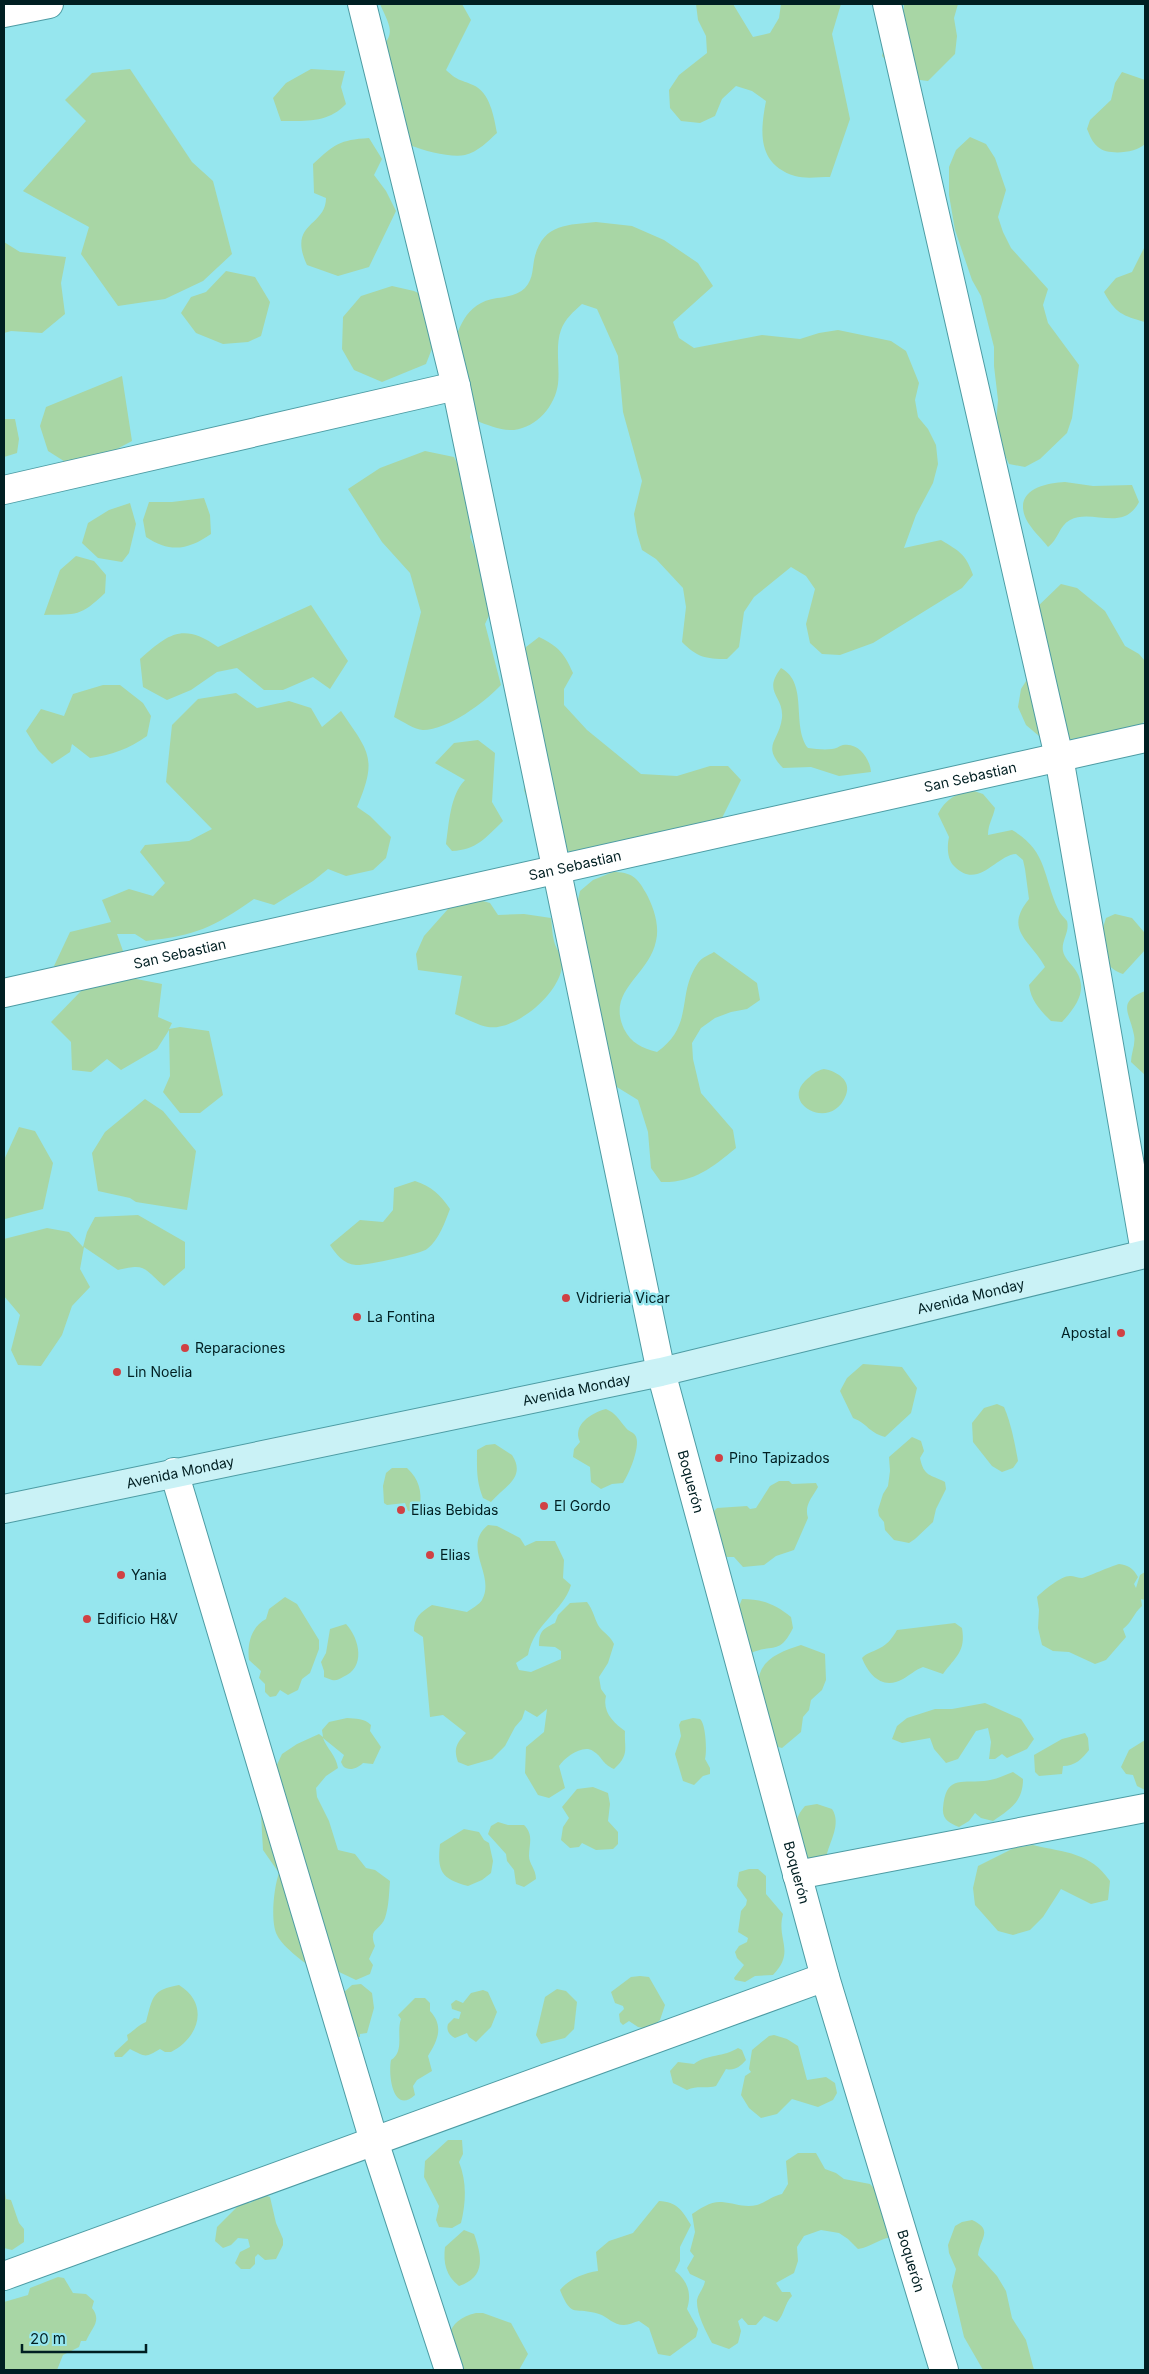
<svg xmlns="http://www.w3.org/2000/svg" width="1149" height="2374" viewBox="0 0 1149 2374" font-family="Inter,sans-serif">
  <rect width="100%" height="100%" fill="#96e6ee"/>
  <g fill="#a8d6a5">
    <path d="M380,4H462L471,20L446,70C458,81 459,79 473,85C490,92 494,117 497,133C488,141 478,152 465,155C452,158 425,151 412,146L405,129L404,110L397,94L372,54C398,36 391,29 380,4Z"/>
    <path d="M696,4H733L753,37L770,33L779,18L781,4H841L832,34L850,119L830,177C819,177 805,179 795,176C757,164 760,132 766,101L752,91L736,86L722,99L715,116L700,123L681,121L670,108L669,90L679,75L707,53L706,36L698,20Z"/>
    <path d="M904,4H958L954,18L957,36L955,54L928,81C906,79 897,73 882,56L886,39L904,9Z"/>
    <path d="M130,69L192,162L213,181L232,254L203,281L165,299L118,306L81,254L89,227L23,191L86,121L65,100L92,73Z"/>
    <path d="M311,69L345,71L341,87L346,104C328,123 306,121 281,121L273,98L286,83Z"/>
    <path d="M1122,72L1145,80V144C1136,153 1108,156 1098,147C1092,142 1090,136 1087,129L1090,120L1111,100L1115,83Z"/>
    <path d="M970,137L986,144L995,158L1006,190L998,217L1003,232L1011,248L1048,289L1043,305L1048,323L1079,365L1072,418L1067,433L1040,459L1025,467L1009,464L995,434L998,400L994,366V347L981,296L972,280L955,230L949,195V167L956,150Z"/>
    <path d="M369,138L382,159L374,175L386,191L396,211L369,267L338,276L307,265C287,222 326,227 326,198L314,193L313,164C335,144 339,140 369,138Z"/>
    <path d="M596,222L632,226L664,240L698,263L713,286L673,322L679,338L694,348L762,335L800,339L819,333L838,330L891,341L906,351L919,383L915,400L918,417L928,429L936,445L938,464L933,483L916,515L904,548L941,540C959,551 966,554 973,575L962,588L873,643L840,655L822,654L810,643L806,624L815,589L806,576L791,567L754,597L744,612L739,647L727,659C705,659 697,657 682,642L686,607L683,588L656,559L642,550L637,533L634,514L642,481L623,412L618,356L597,309L582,304C573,312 565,319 561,330C555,346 560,367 558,384C555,406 537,427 514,430C501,431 488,425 477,421L450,357C458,330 464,303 497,298C506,297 518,295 525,288C534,278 532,267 535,256C544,223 569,225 596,222Z"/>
    <path d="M4,242L20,252L66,257L61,283L65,314L42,333L11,331L4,333Z"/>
    <path d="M1145,246V322C1123,316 1115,313 1104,292L1116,278L1132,272Z"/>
    <path d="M226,271L255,277L270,302L261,336L248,342L223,344L196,333L181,313L191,297L206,292Z"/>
    <path d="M392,286L414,291L435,301L442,323L426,364L382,382L354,370L342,349L343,317L361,296Z"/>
    <path d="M122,376L132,441L98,459L67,463L48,451L40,426L46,407Z"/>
    <path d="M4,419H15L19,439L17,453L4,457Z"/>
    <path d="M425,451L454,457L477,503L470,537L496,601L485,624L501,685C485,702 448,730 423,730C415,730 402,721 394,717L421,612L410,573L382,542L348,489L380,468Z"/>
    <path d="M1065,482L1093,486L1132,485L1139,502C1123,533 1092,508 1070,520C1059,526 1058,540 1048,547C1041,538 1031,529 1026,519C1013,490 1045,483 1065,482Z"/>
    <path d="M204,498L210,515L211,534C188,550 170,553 146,537L143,520L149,502H172Z"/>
    <path d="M130,503L136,524L129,553L122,562L98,558L82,543L88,523L109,510Z"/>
    <path d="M76,556L94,561L106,575L105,593C80,617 77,614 44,615L60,570Z"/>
    <path d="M1061,584L1077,588L1105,611L1125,646L1139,654L1145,661V720L1141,726L1056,742L1039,736L1026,725L1018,707L1021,689L1040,659L1035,609Z"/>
    <path d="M311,605L348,661L330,689L313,677L283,690H264L237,668L217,672L191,690L167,700L143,687L140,659C168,634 183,622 218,647Z"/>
    <path d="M539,637C559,647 564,653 573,673L564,689V705L587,730L641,774L677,776L710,766H728L741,780L720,822L604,860L556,848L535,822L524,790L526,647Z"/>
    <path d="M781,668C809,683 791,726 808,748C816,749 824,750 832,749C836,749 839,746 843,745C859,742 870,759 871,772L839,776L811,767L783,768C761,745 779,742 782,718C784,695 762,693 781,668Z"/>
    <path d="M103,685H120L143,703L151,716L147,736C129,749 111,755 90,758L72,744L70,752L52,764L38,750L26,731L41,709L64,716L73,694Z"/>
    <path d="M236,693L257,708L289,701L311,708L322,727L341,711C369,752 378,758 357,807L370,816L391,837L386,858L373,870L346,876L328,869L313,881L274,905L254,899C212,928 197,935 146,941L135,934H117L128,965L116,975L162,984L158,1017L172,1023L169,1029L180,1027L209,1031L223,1095L200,1113H180L163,1092L170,1076L169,1030L157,1049L121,1070L107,1059L91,1072L72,1070L71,1042L51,1022L82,990L54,966L70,932L111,922L102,900L129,889L153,896L165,883L140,852L145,845L189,841L212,829L166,782L172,725L198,699Z"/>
    <path d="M478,740L495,753L492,802L503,821C485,838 477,850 452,851L446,844C449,824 450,795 465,780L435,763L454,743Z"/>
    <path d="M974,791L983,794L995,808C993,818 988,824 988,835L1012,830C1047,850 1043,876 1058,909C1060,914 1064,917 1067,921C1070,932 1061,941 1063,951C1064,957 1070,963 1074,968C1089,988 1078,1005 1062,1022L1051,1021C1040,1010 1031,1001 1029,985L1045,967C1031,940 1003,931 1029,899L1025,869L1023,860L1016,854C996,855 978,891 954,866C947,859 947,846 949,837L938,814C945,799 958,792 974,791Z"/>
    <path d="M613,872C631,872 637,877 646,893C653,906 660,925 656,941C649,976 606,990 624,1029C631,1043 642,1048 657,1052C695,1025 676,994 698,963C701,958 709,955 714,952L757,983L760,1000L747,1009L731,1012L715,1018L701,1028L692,1043L693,1059L701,1093L733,1130L736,1148C712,1168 693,1183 661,1182L651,1168L648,1132L638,1100L599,1076L570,936L580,891L593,880Z"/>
    <path d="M476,899L490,903L498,915L524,914L551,918C552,925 552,934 554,941C556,950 563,955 562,966C560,993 516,1031 488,1027C477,1025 465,1018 455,1014L462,976L418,970L416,954L424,936L456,900Z"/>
    <path d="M1115,914L1132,918L1144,932L1145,950L1123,974C1107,969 1104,957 1098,943L1106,918Z"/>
    <path d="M1145,991V1075L1131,1062C1131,1053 1136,1044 1134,1035C1130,1013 1116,1002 1145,991Z"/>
    <path d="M824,1069C836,1071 852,1080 846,1095C832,1132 781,1105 805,1081C812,1075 815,1071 824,1069Z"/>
    <path d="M145,1099L163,1111L196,1151L187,1210L136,1202L130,1198L98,1191L92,1153L105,1132Z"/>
    <path d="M19,1127L35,1131L53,1163L43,1209L5,1219L4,1160Z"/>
    <path d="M415,1181C432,1187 440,1194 450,1209C445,1222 439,1240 427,1249C421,1254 364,1266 356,1265C343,1264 336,1254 330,1245L360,1220L383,1222L393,1210L394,1188Z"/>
    <path d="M138,1215L185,1242V1268L164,1286C143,1268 146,1263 118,1270L84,1247L80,1269L90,1287L72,1306L62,1335L41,1366L18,1365L11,1350L20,1315L4,1296V1239L47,1228L69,1232L83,1247L87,1232L95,1217Z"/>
    <path d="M863,1364L902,1367L917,1388L911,1413L885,1437C868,1432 868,1424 853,1418L840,1391L847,1378Z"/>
    <path d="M997,1404L1004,1407C1011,1423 1015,1444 1018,1461L1013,1468L1002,1472L992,1466L973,1442L972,1423L984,1408Z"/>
    <path d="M606,1409C616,1413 619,1420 626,1428C628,1431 633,1432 635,1435C642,1444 629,1474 623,1483L612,1484L601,1489L591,1482L590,1467L573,1457L574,1449L580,1442C572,1425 591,1413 606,1409Z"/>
    <path d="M912,1437L921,1441L924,1451L920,1458C924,1477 930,1474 945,1482L946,1489L936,1509L933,1522L915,1539L909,1543L894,1540L885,1530L884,1522L879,1516L878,1510L883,1494L888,1486L890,1471L889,1457Z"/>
    <path d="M495,1444L512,1455C527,1478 503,1487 491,1502L483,1498C476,1481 477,1468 477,1450L486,1445Z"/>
    <path d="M392,1468H407C419,1479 422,1491 420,1507L413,1512L408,1511L405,1503L387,1505L384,1503L383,1486L386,1473Z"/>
    <path d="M779,1481H789L792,1484L816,1483L818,1487C812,1498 804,1505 808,1518L794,1550L776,1556L764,1565L743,1567L734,1557H704L707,1518L717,1508L747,1506L750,1509L756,1508L770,1486Z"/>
    <path d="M488,1525L497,1526L520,1538L525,1546L536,1541H555L564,1560L563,1578L571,1585C563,1612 534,1623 528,1655L516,1663L519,1670L531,1672L561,1659V1651L555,1647L539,1646C539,1632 542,1629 555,1623L558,1615L570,1603L587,1602C593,1610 594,1617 598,1625C602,1632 610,1635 614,1644L608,1663L599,1677L601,1689L606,1696C602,1712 614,1723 625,1731C624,1749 630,1754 614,1769C601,1763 603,1757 593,1751C583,1744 565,1757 559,1766L565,1788L549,1798L538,1795L525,1773L526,1747L544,1732L547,1709L537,1717L525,1710L522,1719L515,1727L505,1746L492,1759L468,1766L458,1762C453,1748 457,1743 466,1733L443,1715L430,1717L423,1637L414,1631C414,1617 420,1613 432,1605L467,1612C471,1609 480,1604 482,1600C496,1575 461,1547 488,1525Z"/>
    <path d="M1119,1564C1128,1565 1133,1568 1138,1577L1134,1584L1136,1588L1140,1575L1145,1572V1600L1141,1599L1142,1606C1133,1614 1133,1621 1123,1629L1126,1637L1106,1660L1095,1664L1069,1652L1053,1651L1042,1645L1038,1628L1039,1610L1037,1597C1044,1590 1061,1576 1070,1576C1074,1576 1078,1578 1082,1578C1087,1577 1111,1566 1119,1564Z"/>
    <path d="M285,1597L297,1604L319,1640V1649L310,1673L302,1679L298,1690L288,1695L280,1690L276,1696L270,1697L265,1692V1684L259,1678L261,1671L249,1660C247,1644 251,1627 266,1619L269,1609Z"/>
    <path d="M742,1599C762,1599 775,1604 791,1617L793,1628C779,1656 773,1643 751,1653L738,1609Z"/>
    <path d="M955,1623L962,1628C966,1652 956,1656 943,1674L923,1667C915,1670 910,1675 903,1679C883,1690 869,1676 862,1658C867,1653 870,1653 876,1650C886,1646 892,1639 897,1630Z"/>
    <path d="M346,1624C360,1639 366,1668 343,1677C339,1679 337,1681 332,1680L324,1677V1671L321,1662L326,1653L330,1629Z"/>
    <path d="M801,1645L825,1654L826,1680L822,1690L811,1700L809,1710L803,1717L801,1732L782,1748L767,1744L758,1684C759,1659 780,1652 801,1645Z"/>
    <path d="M985,1703L1021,1719L1034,1739L1027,1749L1007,1758L1002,1754L995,1759H989L991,1742L988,1728L976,1731L958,1759L946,1763L934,1749L930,1738L902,1743L892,1739L897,1726L907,1718L935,1709H952Z"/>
    <path d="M347,1718C356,1719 364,1718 371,1725L370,1731L381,1747L373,1764L363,1763C358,1768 349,1772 343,1766L341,1762L344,1755L323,1738C327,1749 336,1755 338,1768L326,1776L316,1788L317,1797L329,1821L338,1850L355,1854L366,1868L375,1870L390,1881C389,1893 389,1906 385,1918C380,1931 368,1928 375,1946L369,1959L373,1965L370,1974L356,1980L337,1971L318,1973C307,1964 283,1948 277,1935C270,1921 274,1887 279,1873L263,1850L261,1815L266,1809L274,1771L282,1754L297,1744L319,1734L323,1737L322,1730L329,1722Z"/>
    <path d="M693,1718L700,1719C706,1724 707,1752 705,1759L710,1768V1774L703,1776L694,1785L683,1781L675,1754L681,1736L679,1725L681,1721Z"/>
    <path d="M1085,1733L1088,1738L1089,1750C1082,1759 1075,1766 1063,1766L1062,1774L1039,1776L1035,1772L1034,1755L1062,1739Z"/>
    <path d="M1145,1740V1790L1137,1786L1133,1775L1126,1774L1121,1767L1129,1750Z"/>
    <path d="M1013,1772L1023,1779C1023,1802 1010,1809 993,1821L981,1818L975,1813L969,1821L959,1827C950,1823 942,1820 943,1808C946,1776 959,1783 984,1781C995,1780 1003,1776 1013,1772Z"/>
    <path d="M593,1787L608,1793L610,1804L608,1821L618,1832V1844L613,1849L596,1850L582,1843L579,1847L570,1848L561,1840L563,1827L569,1818L562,1807L577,1789Z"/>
    <path d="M817,1804L832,1809C842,1824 829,1842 826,1858L805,1865C799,1842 787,1826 805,1806Z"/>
    <path d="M498,1822L508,1825H524C534,1835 529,1844 529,1856C529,1864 536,1869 536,1879L524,1887L516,1884L514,1870L507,1861L506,1854L488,1834L491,1826Z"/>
    <path d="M464,1829L479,1832L484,1840L489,1843L493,1861L491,1873L482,1880L468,1886C441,1879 437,1871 440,1844Z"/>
    <path d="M1033,1845C1066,1853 1090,1852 1110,1881L1108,1900L1091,1904L1061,1889L1043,1917L1030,1930L1013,1935L998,1931L975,1905L973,1888L978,1866L1014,1848Z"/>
    <path d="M749,1869H758L766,1876V1894L783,1914C776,1940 796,1951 773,1975L755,1976L745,1982L735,1980L734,1978L744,1965L737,1958L735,1952L739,1946L747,1942L748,1938L738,1932L741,1911L746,1905L747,1900L737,1886L739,1872Z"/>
    <path d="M640,1976L649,1977L665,2005L660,2020L649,2029L638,2027L629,2021L623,2025L620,2022L619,2014L624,2009L623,2006L615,2003L611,1992L631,1977Z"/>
    <path d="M361,1984L372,1993L374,2008L367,2033L360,2034V2037H357L354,2035L342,1994L352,1985Z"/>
    <path d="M179,1985C210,2004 199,2038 171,2052H165L160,2049C145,2058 146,2057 130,2049L122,2057H115L114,2053L128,2040L127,2035C134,2031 138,2025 146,2022C153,1996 152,1990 179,1985Z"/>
    <path d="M557,1989L566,1991L577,2002L574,2029L565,2038L541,2044L536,2035L545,1997Z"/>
    <path d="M483,1990L488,1992L497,2012L491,2027L476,2042L469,2037L467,2033L455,2038C449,2035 446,2030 448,2024L454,2018L459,2019L461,2012L452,2009L451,2004L456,2000L463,2003L471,1993Z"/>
    <path d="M415,1998H425L430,2003V2011C444,2026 438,2040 428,2056L432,2071L417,2080L413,2086L415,2095C393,2115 388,2075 391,2060C405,2051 396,2033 401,2019L398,2015Z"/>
    <path d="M774,2035L787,2039L798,2046L807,2080L826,2077L835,2083L837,2093L833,2100L818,2107L792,2099L777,2114L761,2118L749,2108L741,2095L745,2076L751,2072L749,2069L752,2050L769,2036Z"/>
    <path d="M738,2048L742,2050L746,2060C740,2067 734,2071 726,2069L716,2086C706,2089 697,2085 687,2090L673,2083L670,2071L678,2062L694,2064C707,2054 724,2057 738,2048Z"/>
    <path d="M448,2140H462L463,2154L459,2162C467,2182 466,2203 461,2223L452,2228L439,2227L436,2220L439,2206L424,2177L425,2161Z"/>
    <path d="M798,2153H816L825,2169L836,2173L844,2179L870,2184L879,2193L895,2237C881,2237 872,2247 858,2249L848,2239L839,2233L821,2230L804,2236L797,2247L798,2261L794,2273L776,2283L782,2292H790L792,2296C784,2304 785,2314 777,2322L764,2316L756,2325H748L742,2318L738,2321L741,2331L738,2343L729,2349L712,2343C706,2332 696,2313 697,2300C698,2294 704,2288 705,2281L690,2274L687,2268L694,2256L690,2251L695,2232L692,2214C701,2208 711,2201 722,2202C734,2203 744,2208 757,2205C763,2204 772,2196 782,2194L788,2184L786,2161Z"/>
    <path d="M4,2185L6,2199L11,2200L19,2223L24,2229V2242L12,2250L4,2248Z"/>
    <path d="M264,2195L270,2197L276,2223L283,2239V2245L276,2259L265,2260L258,2254L255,2257V2264L250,2269H241L235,2263L240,2252L250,2247L248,2239L238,2238L231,2245L223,2248L215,2241L217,2227L242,2202L250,2203Z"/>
    <path d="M659,2201C677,2202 682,2210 691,2225L680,2247V2261L675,2271C688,2281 692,2294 687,2309L698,2329L696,2337L670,2356L658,2354L649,2328L639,2321C634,2322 629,2325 624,2325C613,2325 608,2317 599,2314C575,2306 572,2320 560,2290C569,2279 584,2273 598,2271L596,2252L609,2241L633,2233Z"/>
    <path d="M972,2220C994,2230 980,2238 978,2255L997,2276L1006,2291L1012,2318L1026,2340L1034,2370H983L964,2337L952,2286L956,2269L949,2253L948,2245L955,2226L962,2222Z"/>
    <path d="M464,2230L474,2234C482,2256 486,2277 459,2286C446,2276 443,2263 445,2247Z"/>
    <path d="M58,2277L64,2278L73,2293L86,2294L94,2301L92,2308C102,2321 92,2327 86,2341H81L79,2347L63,2355L57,2370H4V2302L28,2295L30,2288Z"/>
    <path d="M476,2313H483L511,2323L528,2354L519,2370H444C447,2344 444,2320 476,2313Z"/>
  </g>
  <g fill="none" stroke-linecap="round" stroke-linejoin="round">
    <defs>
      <g id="street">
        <path id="s1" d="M362,4L456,386L661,1372L825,1977L944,2370"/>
        <path d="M887,4L1059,757L1145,1252"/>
        <path d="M4,13L49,4"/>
        <path d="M4,490L456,386"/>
        <path id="s2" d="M4,993L1145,738"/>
        <path d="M174,1472L374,2141L449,2370"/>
        <path d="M797,1875L1145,1808"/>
        <path d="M4,2276L825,1977"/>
      </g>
      <g id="secondary">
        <path id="s3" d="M4,1509L661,1372L1145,1254"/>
      </g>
    </defs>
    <use href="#street" stroke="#4d9ca4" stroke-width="30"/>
    <use href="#secondary" stroke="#4d9ca4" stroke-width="30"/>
    <use href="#street" stroke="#fff" stroke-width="28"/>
    <use href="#secondary" stroke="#caf2f6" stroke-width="28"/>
  </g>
  <g fill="#d04144" stroke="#96e6ee" stroke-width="2">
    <circle cx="566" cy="1298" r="5"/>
    <circle cx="357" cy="1317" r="5"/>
    <circle cx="1121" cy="1333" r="5"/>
    <circle cx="185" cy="1348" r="5"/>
    <circle cx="117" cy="1372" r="5"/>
    <circle cx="719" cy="1458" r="5"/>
    <circle cx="544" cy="1506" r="5"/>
    <circle cx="401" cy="1510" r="5"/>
    <circle cx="430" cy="1555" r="5"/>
    <circle cx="121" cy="1575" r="5"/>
    <circle cx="87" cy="1619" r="5"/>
  </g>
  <g text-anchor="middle" stroke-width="5" stroke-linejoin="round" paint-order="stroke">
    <g font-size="14" fill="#001f22" stroke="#96e6ee">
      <text dy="5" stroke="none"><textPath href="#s2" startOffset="990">San Sebastian</textPath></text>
      <text dy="5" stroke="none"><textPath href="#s2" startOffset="585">San Sebastian</textPath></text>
      <text dy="5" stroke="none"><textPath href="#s2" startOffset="180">San Sebastian</textPath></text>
      <text dy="5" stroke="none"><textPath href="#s3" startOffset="990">Avenida Monday</textPath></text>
      <text dy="5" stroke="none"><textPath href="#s3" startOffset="585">Avenida Monday</textPath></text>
      <text dy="5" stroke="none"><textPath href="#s3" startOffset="180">Avenida Monday</textPath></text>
      <text dy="5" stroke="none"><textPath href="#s1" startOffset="1514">Boquerón</textPath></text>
      <text dy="5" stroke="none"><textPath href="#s1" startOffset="1919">Boquerón</textPath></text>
      <text dy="5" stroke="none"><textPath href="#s1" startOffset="2324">Boquerón</textPath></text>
    </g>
    <g font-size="14" fill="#001f22" stroke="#96e6ee" text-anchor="start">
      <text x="576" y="1303">Vidrieria Vicar</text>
      <text x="367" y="1322">La Fontina</text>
      <text x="1111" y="1338" text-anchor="end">Apostal</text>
      <text x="195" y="1353">Reparaciones</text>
      <text x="127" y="1377">Lin Noelia</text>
      <text x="729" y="1463">Pino Tapizados</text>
      <text x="554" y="1511">El Gordo</text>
      <text x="411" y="1515">Elias Bebidas</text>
      <text x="440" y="1560">Elias</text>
      <text x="131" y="1580">Yania</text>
      <text x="97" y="1624">Edificio H&amp;V</text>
    </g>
  </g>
  <rect width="1149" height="2374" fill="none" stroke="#001f22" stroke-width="10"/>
  <path d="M22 2344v8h124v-8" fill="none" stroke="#001f22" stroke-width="2.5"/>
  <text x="30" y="2344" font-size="15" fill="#001f22" stroke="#96e6ee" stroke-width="4" paint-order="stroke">20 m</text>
</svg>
